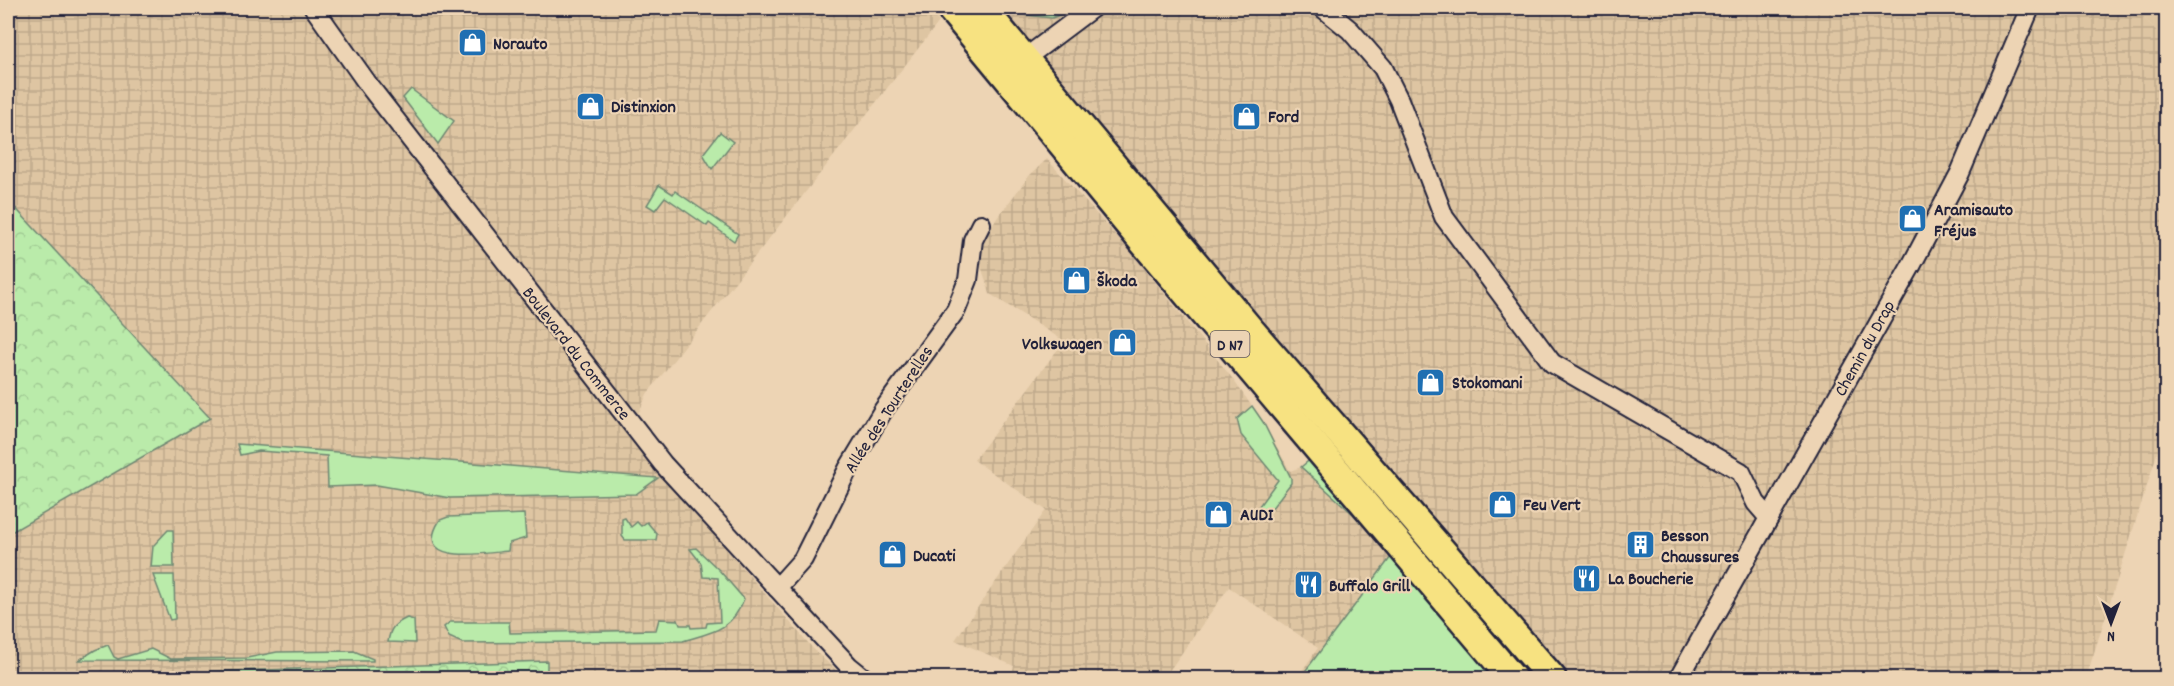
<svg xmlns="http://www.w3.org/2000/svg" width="2174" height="686" viewBox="0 0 2174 686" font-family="Dekko,sans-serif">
  <defs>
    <pattern id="industrial-grid" width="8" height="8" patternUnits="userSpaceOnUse" patternTransform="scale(1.5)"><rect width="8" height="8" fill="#dec5a2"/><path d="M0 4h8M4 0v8" fill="none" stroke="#bea98c"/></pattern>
    <pattern id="forest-crowns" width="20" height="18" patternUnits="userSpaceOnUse" patternTransform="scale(1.5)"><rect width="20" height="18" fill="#baebaa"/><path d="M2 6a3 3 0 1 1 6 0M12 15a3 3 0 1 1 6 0" fill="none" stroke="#a0c993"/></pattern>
  </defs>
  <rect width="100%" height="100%" fill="#edd4b4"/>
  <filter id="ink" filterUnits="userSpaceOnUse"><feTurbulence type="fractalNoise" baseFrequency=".0167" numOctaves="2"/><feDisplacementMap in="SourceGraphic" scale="12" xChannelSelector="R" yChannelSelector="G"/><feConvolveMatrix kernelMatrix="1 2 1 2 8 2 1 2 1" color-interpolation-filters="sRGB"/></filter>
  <g filter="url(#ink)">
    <path fill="#dec5a2" d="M2135,8H2166V41Z"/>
    <g fill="url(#industrial-grid)">
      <path d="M8,8H927L939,22L647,394L628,437L817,653L845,678H547V661L8,678V534L209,418L8,200Z"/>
      <path d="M1005,8H2135L2166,41V438H2162L2086,678H1568L1515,613L1044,65Z"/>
      <path d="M1047,159L1131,252L1232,378L1263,422L1290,471L1301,467L1312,458L1500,678H1297L1318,648L1229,587L1164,678H1010L1014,666L955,640L1046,510L974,460L1064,341L990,294L981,266L984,238L988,230L1029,176Z"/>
    </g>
    <g fill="#baebaa" stroke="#6e8672" stroke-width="1.5">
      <path d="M999,8H1076L1052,18L1008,13Z"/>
      <path d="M411,89L454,121L438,144L403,98Z"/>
      <path d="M720,132L733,142L712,169L703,154Z"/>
      <path d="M659,185L673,194L675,191L738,234L734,241L709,223L707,226L665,197L655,210L647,205Z"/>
      <path d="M1252,406L1263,422L1291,478V483L1265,517L1256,510L1278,480L1241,435L1237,419Z"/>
      <path d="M237,444L658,478L636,494L450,498L377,485L328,487L327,456L259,451L240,455Z"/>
      <path d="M1312,458L1500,678H1300L1391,557L1353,514L1301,467Z"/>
      <path d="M524,514L526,538L509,543L508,551C487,553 410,567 440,520L448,517Z"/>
      <path d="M625,518L631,527L637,522L641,526L647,522L657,534L656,540H625L622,536V519Z"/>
      <path d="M168,530H173L174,567H151L153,546Z"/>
      <path d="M696,548L719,570L744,599C732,630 713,632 683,641L462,643L449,637L444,627L450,622H509L510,633L656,630L659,619L678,620L680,625H690L691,628L706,627L707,623L720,622L718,578L703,577L701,563L690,549Z"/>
      <path d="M153,575H174L175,619L170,620Z"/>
      <path d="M407,618L414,620L415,643L388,642C390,628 394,624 407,618Z"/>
      <path d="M108,645L114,657L118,659L151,649L171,659L247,658L277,652L354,651L373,659V661L79,660L95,650Z"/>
    </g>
    <g fill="url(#forest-crowns)" stroke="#6e8672" stroke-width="1.5">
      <path d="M8,200L210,418L8,534Z"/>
      <path d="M547,661V678H8Z"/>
    </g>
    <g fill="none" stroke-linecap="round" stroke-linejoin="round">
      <defs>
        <g id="minor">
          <path d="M314,8L370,87L663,464L849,666L864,678"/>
          <path d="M1323,8L1350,30L1383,68L1399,100L1444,217L1552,363L1741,472L1756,503L1769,518"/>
          <path d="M1024,59L1092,8"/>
          <path d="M777,588L803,559L848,469L884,409L956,310L968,280L973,240L981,224"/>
          <path d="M1679,678L1911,266L1960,173L2030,8"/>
        </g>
        <g id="primary">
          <path d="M950,8L1139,237L1512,678"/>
          <path d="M982,8L1247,326L1552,678"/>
        </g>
      </defs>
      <use href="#minor" stroke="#22223b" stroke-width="22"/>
      <use href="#primary" stroke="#22223b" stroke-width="32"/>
      <use href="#minor" stroke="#edd4b4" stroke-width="18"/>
      <use href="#primary" stroke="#f7e281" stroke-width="27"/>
      <defs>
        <path id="rail" d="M2164,8L2166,10"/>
      </defs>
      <use href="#rail" stroke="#22223b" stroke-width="7"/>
      <use href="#rail" stroke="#edd4b4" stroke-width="4.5" stroke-dasharray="14" stroke-linecap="butt"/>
    </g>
  </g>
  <defs>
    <symbol id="shop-square" viewBox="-11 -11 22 22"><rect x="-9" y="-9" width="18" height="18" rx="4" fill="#1f6fb2" stroke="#edd4b4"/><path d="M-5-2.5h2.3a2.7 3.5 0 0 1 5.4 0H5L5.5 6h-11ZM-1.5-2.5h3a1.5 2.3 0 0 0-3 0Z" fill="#fff"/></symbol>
    <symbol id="building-square" viewBox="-11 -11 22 22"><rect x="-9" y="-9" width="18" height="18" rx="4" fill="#1f6fb2" stroke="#edd4b4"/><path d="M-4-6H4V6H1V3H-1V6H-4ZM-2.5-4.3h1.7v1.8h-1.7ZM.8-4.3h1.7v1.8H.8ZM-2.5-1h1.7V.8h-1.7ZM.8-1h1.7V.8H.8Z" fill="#fff"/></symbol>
    <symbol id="restaurant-square" viewBox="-11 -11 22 22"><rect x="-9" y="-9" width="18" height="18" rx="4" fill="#1f6fb2" stroke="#edd4b4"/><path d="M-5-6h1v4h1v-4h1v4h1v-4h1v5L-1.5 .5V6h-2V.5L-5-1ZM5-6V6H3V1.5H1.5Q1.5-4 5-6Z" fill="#fff"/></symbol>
  </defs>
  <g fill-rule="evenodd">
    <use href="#shop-square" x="456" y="26" width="33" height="33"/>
    <use href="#shop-square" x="574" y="90" width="33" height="33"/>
    <use href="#shop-square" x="1230" y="100" width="33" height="33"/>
    <use href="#shop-square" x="1896" y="202" width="33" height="33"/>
    <use href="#shop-square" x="1060" y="264" width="33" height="33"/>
    <use href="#shop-square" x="1106" y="326" width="33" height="33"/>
    <use href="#shop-square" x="1414" y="366" width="33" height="33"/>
    <use href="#shop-square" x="1486" y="488" width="33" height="33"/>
    <use href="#shop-square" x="1202" y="498" width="33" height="33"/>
    <use href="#building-square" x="1624" y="528" width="33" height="33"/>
    <use href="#shop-square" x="876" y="538" width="33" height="33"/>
    <use href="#restaurant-square" x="1570" y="562" width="33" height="33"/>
    <use href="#restaurant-square" x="1292" y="568" width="33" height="33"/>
  </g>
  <g text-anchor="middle" stroke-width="4.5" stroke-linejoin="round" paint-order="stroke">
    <rect fill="#edd4b4" stroke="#5f575f" stroke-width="1.5" x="1210.5" y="331" width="39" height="26" rx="4.5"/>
    <g font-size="16" font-weight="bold" fill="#22223b">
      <text x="1230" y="350">D N7</text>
    </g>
    <g font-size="18" font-weight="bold" fill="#22223b" stroke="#edd4b4" text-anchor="start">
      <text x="493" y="49">Norauto</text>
      <text x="611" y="112">Distinxion</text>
      <text x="1268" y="122">Ford</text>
      <text x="1934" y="215">Aramisauto<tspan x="1934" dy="21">Fréjus</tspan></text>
      <text x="1097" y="286">Škoda</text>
      <text x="1102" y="349" text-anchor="end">Volkswagen</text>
      <text x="1452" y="388">Stokomani</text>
      <text x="1523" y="510">Feu Vert</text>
      <text x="1240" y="520">AUDI</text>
      <text x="1661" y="541">Besson<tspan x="1661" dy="21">Chaussures</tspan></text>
      <text x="913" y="561">Ducati</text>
      <text x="1608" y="584">La Boucherie</text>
      <text x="1329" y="591">Buffalo Grill</text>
    </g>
    <g font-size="18" fill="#22223b" stroke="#edd4b4">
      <text transform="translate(1864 348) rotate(-61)" y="6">Chemin du Drap</text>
      <text transform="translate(577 353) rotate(52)" y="6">Boulevard du Commerce</text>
      <text transform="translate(888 409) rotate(-57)" y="6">Allée des Tourterelles</text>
    </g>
  </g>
  <rect width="2174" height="686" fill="none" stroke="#edd4b4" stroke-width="30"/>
  <rect x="15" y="15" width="2144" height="656" fill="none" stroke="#22223b" stroke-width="2" filter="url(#ink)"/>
  <g transform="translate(2111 623) rotate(180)" stroke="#edd4b4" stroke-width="4.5" paint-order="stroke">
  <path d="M0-4.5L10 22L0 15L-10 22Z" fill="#22223b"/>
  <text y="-9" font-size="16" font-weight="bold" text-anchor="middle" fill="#22223b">N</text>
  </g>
</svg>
